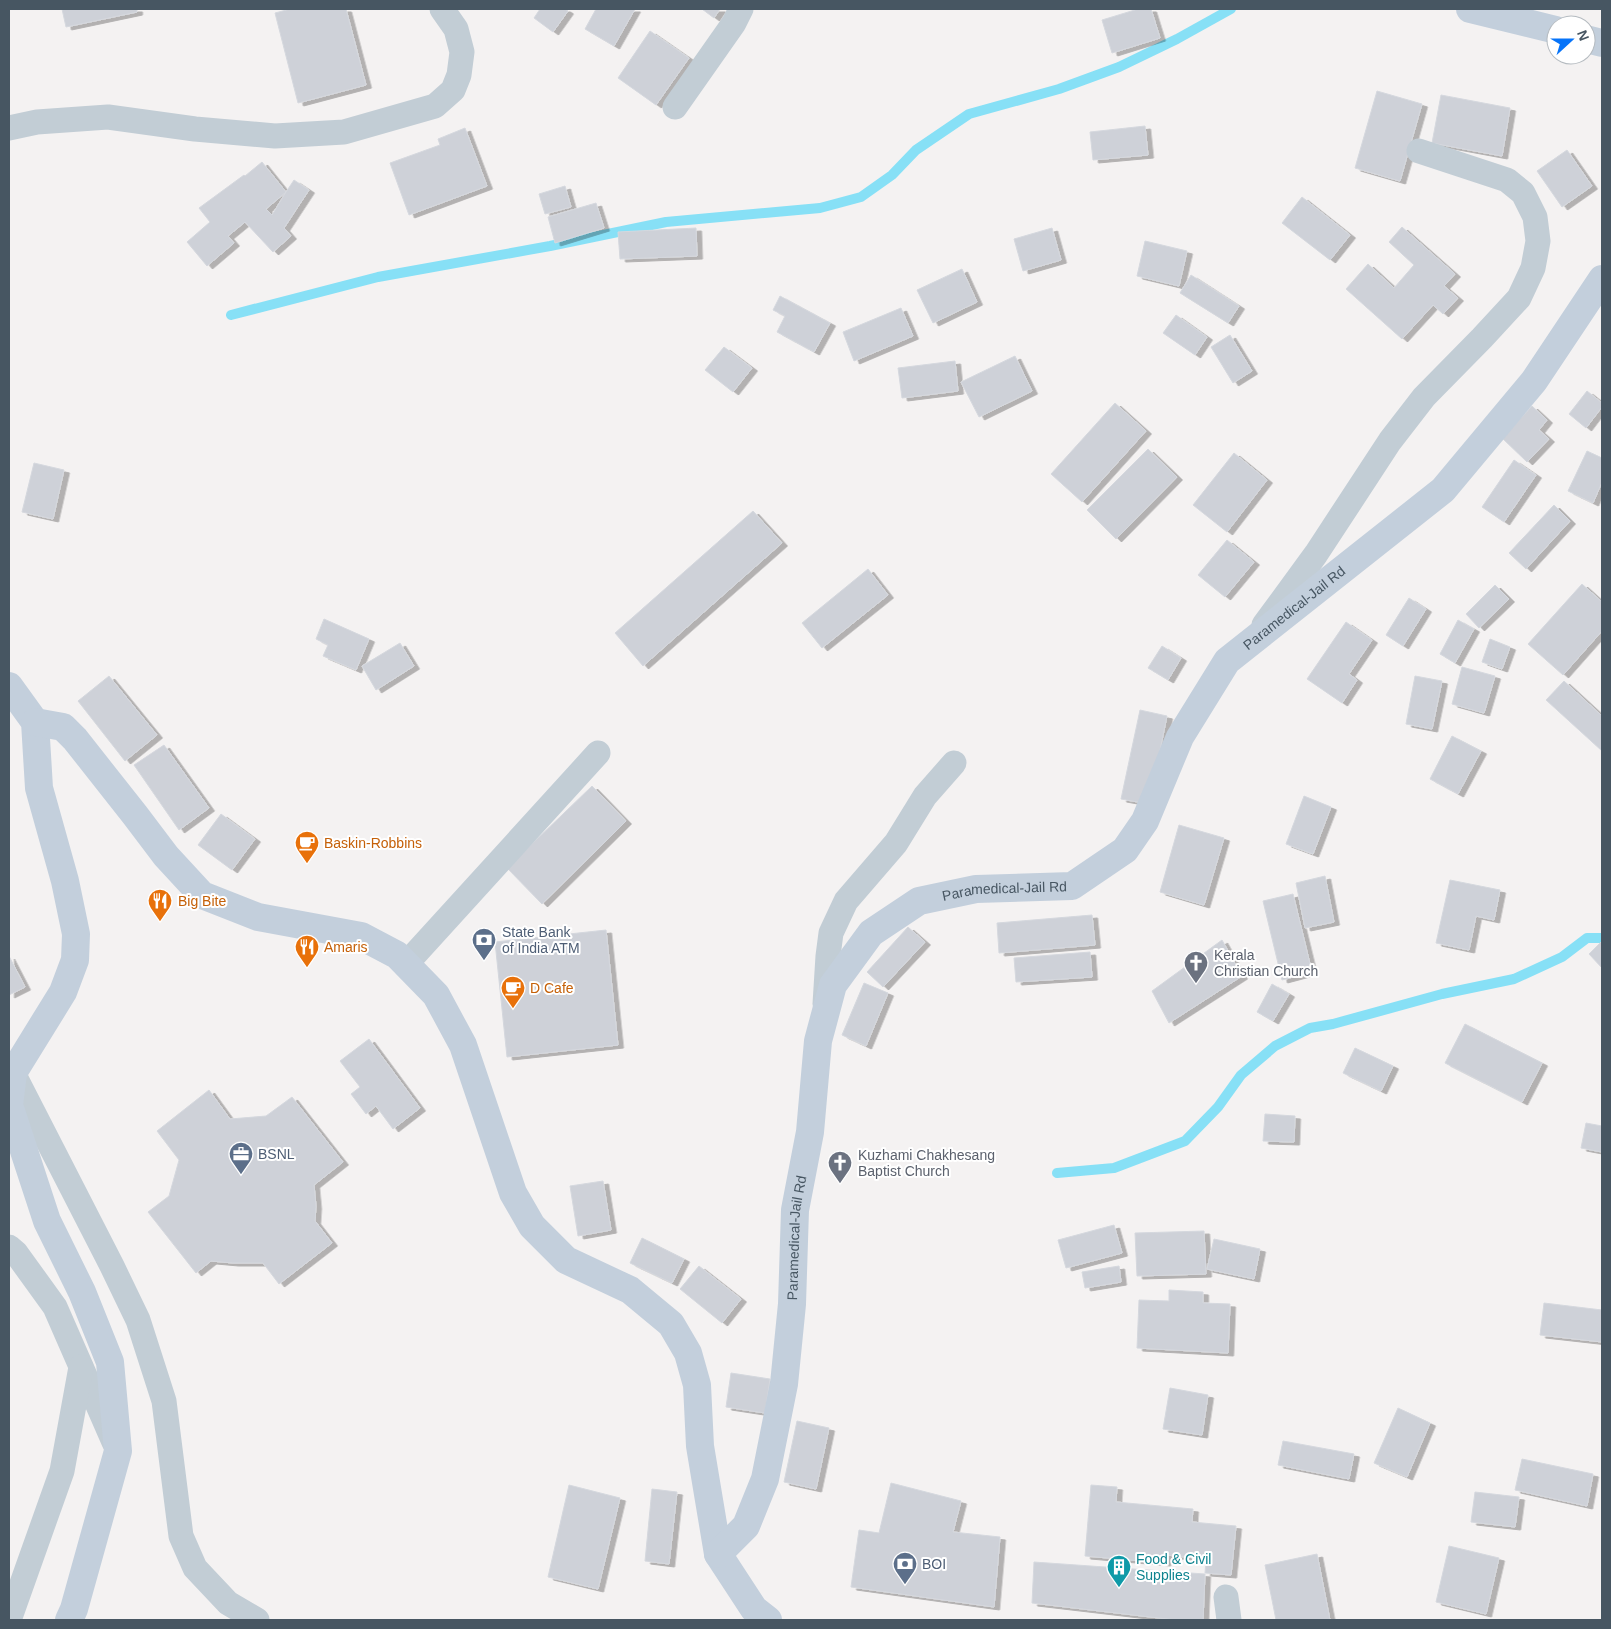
<svg xmlns="http://www.w3.org/2000/svg" width="1611" height="1629" viewBox="0 0 1611 1629" font-family="Arial,sans-serif">
  <defs>
    <filter id="shadow"><feDropShadow dx="5.5" dy="3" stdDeviation="0" flood-color="#0004"/></filter>
  </defs>
  <rect width="100%" height="100%" fill="#f4f2f2"/>
  <g fill="none" stroke-linecap="round" stroke-linejoin="round">
    <g stroke="#87e0f6" stroke-width="10">
      <path d="M231,315L378,277L550,246L666,222L820,208L861,197L892,175L916,150L969,114L1059,89L1119,67L1177,39L1231,9"/>
      <path d="M1057,1173L1114,1168L1185,1141L1218,1107L1241,1075L1275,1046L1310,1028L1333,1024L1442,994L1514,979L1562,957L1587,938H1602"/>
    </g>
  </g>
  <g fill="#ced1d8" stroke="#d5d8de" fill-rule="evenodd" filter="url(#shadow)">
    <path d="M62,9H137V12L66,27Z"/>
    <path d="M290,9H346L366,85L298,103L275,13Z"/>
    <path d="M540,9H565L568,11L553,32L534,18Z"/>
    <path d="M596,9H635L614,46L585,29Z"/>
    <path d="M702,9H720L714,18Z"/>
    <path d="M1138,9H1151L1160,38L1112,53L1102,20Z"/>
    <path d="M650,31L689,58L656,105L618,78Z"/>
    <path d="M1377,91L1422,104L1400,181L1355,168Z"/>
    <path d="M1441,95L1510,108L1502,156L1432,143Z"/>
    <path d="M1145,126L1148,155L1093,160L1090,132Z"/>
    <path d="M465,128L487,186L409,215L390,163L440,145L438,139Z"/>
    <path d="M1567,150L1592,186L1562,207L1537,171Z"/>
    <path d="M262,162L286,192L294,180L309,190L284,228L291,236L273,252L245,222L228,236L234,243L207,266L187,242L210,222L199,208L244,175L245,176ZM286,192L272,215L266,209Z"/>
    <path d="M565,186L571,207L545,214L539,194Z"/>
    <path d="M1302,197L1350,235L1330,260L1282,223Z"/>
    <path d="M596,203L604,228L555,243L548,217Z"/>
    <path d="M1402,227L1455,274L1444,286L1458,298L1443,314L1433,305L1402,339L1346,289L1368,264L1394,288L1414,265L1389,242Z"/>
    <path d="M696,228L697,256L620,259L618,232Z"/>
    <path d="M1052,228L1061,260L1023,271L1014,239Z"/>
    <path d="M1145,241L1187,251L1179,286L1137,276Z"/>
    <path d="M962,269L977,302L933,323L917,290Z"/>
    <path d="M1191,275L1239,306L1228,323L1180,293Z"/>
    <path d="M780,296L830,323L814,352L777,332L785,316L773,310Z"/>
    <path d="M901,308L913,336L854,361L843,332Z"/>
    <path d="M1176,315L1207,337L1195,355L1163,333Z"/>
    <path d="M1230,335L1252,371L1233,383L1211,347Z"/>
    <path d="M724,347L752,368L733,392L705,370Z"/>
    <path d="M1015,356L1032,391L979,417L961,382Z"/>
    <path d="M955,361L958,391L902,398L898,368Z"/>
    <path d="M1587,391L1602,403V407L1586,428L1569,414Z"/>
    <path d="M1115,403L1146,431L1082,502L1051,474Z"/>
    <path d="M1532,406L1547,420L1539,430L1549,439L1527,462L1502,438Z"/>
    <path d="M1148,449L1177,477L1116,539L1087,510Z"/>
    <path d="M1587,451L1602,458V482L1593,503L1568,491Z"/>
    <path d="M1234,453L1267,480L1227,532L1193,505Z"/>
    <path d="M1514,460L1536,475L1504,522L1482,507Z"/>
    <path d="M34,463L64,470L53,519L22,512Z"/>
    <path d="M1554,505L1570,521L1526,569L1509,553Z"/>
    <path d="M753,511L782,543L643,666L615,633Z"/>
    <path d="M1227,540L1254,562L1225,597L1198,575Z"/>
    <path d="M868,569L888,595L822,648L802,623Z"/>
    <path d="M1582,584L1602,602V631L1563,675L1528,644Z"/>
    <path d="M1495,585L1509,599L1479,628L1466,614Z"/>
    <path d="M1409,598L1426,609L1403,646L1386,635Z"/>
    <path d="M324,619L369,639L356,670L323,656L328,645L316,639Z"/>
    <path d="M1458,620L1474,629L1455,663L1440,654Z"/>
    <path d="M1346,622L1372,640L1349,674L1357,680L1342,703L1307,679Z"/>
    <path d="M1490,639L1510,647L1502,669L1482,662Z"/>
    <path d="M400,643L414,666L376,690L362,666Z"/>
    <path d="M1162,646L1181,658L1168,680L1148,668Z"/>
    <path d="M1462,667L1495,676L1484,713L1452,704Z"/>
    <path d="M109,676L157,735L125,761L78,701Z"/>
    <path d="M1415,676L1442,681L1432,729L1406,724Z"/>
    <path d="M1564,681L1602,716V751L1546,700Z"/>
    <path d="M1140,710L1167,716L1149,804L1121,799Z"/>
    <path d="M1452,736L1481,751L1458,794L1430,779Z"/>
    <path d="M164,745L209,808L179,830L134,765Z"/>
    <path d="M592,786L626,821L542,904L507,868Z"/>
    <path d="M1304,796L1331,807L1313,854L1286,844Z"/>
    <path d="M221,814L255,839L232,870L198,845Z"/>
    <path d="M1179,825L1224,838L1204,905L1160,892Z"/>
    <path d="M1325,876L1334,922L1305,928L1296,883Z"/>
    <path d="M1450,880L1500,890L1494,920L1476,916L1469,950L1436,943Z"/>
    <path d="M1293,894L1312,972L1282,980L1263,901Z"/>
    <path d="M1092,915L1095,945L999,953L997,923Z"/>
    <path d="M908,927L925,942L883,987L867,972Z"/>
    <path d="M606,930L618,1045L507,1057L495,942Z"/>
    <path d="M1222,940L1242,976L1169,1023L1152,991Z"/>
    <path d="M1602,941V968L1589,954Z"/>
    <path d="M1090,952L1092,977L1016,982L1014,958Z"/>
    <path d="M9,956L25,987L9,995Z"/>
    <path d="M864,983L888,993L866,1046L842,1035Z"/>
    <path d="M1272,984L1289,994L1273,1021L1257,1012Z"/>
    <path d="M1465,1024L1542,1063L1522,1102L1445,1063Z"/>
    <path d="M369,1039L420,1108L393,1129L376,1106L366,1114L351,1094L360,1087L340,1061Z"/>
    <path d="M1355,1048L1393,1066L1381,1091L1343,1073Z"/>
    <path d="M209,1090L230,1119L266,1116L292,1097L343,1162L314,1185L316,1206L315,1221L332,1243L279,1284L263,1263H233L211,1261L196,1273L148,1212L169,1196L179,1160L157,1131Z"/>
    <path d="M1265,1114L1295,1116L1294,1142L1263,1141Z"/>
    <path d="M1586,1123L1602,1126V1152L1581,1148Z"/>
    <path d="M603,1181L611,1230L578,1236L570,1186Z"/>
    <path d="M1114,1225L1122,1253L1066,1268L1058,1240Z"/>
    <path d="M1204,1231L1206,1274L1137,1276L1135,1233Z"/>
    <path d="M642,1238L684,1259L672,1283L630,1263Z"/>
    <path d="M1214,1239L1260,1249L1254,1279L1207,1269Z"/>
    <path d="M699,1266L741,1299L722,1323L680,1289Z"/>
    <path d="M1119,1266L1121,1282L1085,1288L1082,1272Z"/>
    <path d="M1169,1290L1203,1292V1303L1230,1304L1228,1353L1137,1348L1139,1300L1169,1301Z"/>
    <path d="M1544,1303L1602,1310V1342L1540,1335Z"/>
    <path d="M731,1373L770,1379L765,1413L726,1407Z"/>
    <path d="M1170,1388L1208,1395L1202,1435L1163,1429Z"/>
    <path d="M1398,1408L1430,1423L1407,1477L1374,1463Z"/>
    <path d="M797,1421L829,1428L816,1489L784,1482Z"/>
    <path d="M1283,1441L1354,1454L1349,1479L1278,1465Z"/>
    <path d="M1522,1459L1593,1474L1587,1506L1515,1490Z"/>
    <path d="M891,1483L961,1501L953,1532L1000,1537L994,1607L851,1587L859,1530L879,1533Z"/>
    <path d="M569,1485L620,1498L598,1589L548,1577Z"/>
    <path d="M1091,1485L1117,1487L1116,1502L1193,1509L1192,1522L1236,1526L1231,1575L1205,1573L1206,1559L1166,1555L1165,1563L1085,1556Z"/>
    <path d="M652,1489L677,1492L669,1564L645,1561Z"/>
    <path d="M1475,1492L1519,1497L1515,1527L1471,1522Z"/>
    <path d="M1449,1546L1499,1558L1486,1614L1436,1602Z"/>
    <path d="M1317,1554L1330,1620H1276L1265,1565Z"/>
    <path d="M1034,1562L1205,1574L1203,1620H1176L1032,1603Z"/>
  </g>
  <g fill="none" stroke-linecap="round" stroke-linejoin="round">
    <g stroke="#c2cdd5" stroke-width="25">
      <path d="M675,107L734,23L741,9"/>
      <path d="M9,128L37,122L108,117L195,129L275,136L344,132L435,106L453,90L459,75L462,52L456,29L442,9"/>
      <path d="M1264,625L1316,554L1390,441L1424,397L1482,338L1519,298L1533,268L1538,241L1535,217L1523,193L1507,180L1419,151"/>
      <path d="M406,964L598,753"/>
      <path d="M825,1004L828,956L831,933L846,901L896,843L925,796L954,763"/>
      <path d="M13,1073L112,1266L138,1320L164,1401L181,1536L195,1568L228,1603L257,1620"/>
      <path d="M9,1247L16,1253L55,1307L114,1442"/>
      <path d="M1226,1597L1229,1620"/>
      <path d="M9,1620L62,1471L81,1367"/>
    </g>
    <g stroke="#c3cfdc" stroke-width="28">
      <path d="M1470,9L1556,30"/>
      <path d="M1586,39L1602,43"/>
      <path d="M9,686L35,722L39,788L65,881L76,934L75,960L63,992L13,1073L9,1105L47,1221L82,1292L110,1362L118,1451L74,1609L69,1620"/>
      <path d="M35,722L63,727L75,739L135,815L166,856L202,895L258,917L361,936L397,955L436,995L463,1045L513,1193L532,1226L566,1260L630,1290L671,1324L688,1353L697,1385L700,1446L718,1554L754,1609L768,1620"/>
      <path id="s1" d="M718,1554L746,1526L765,1479L784,1384L792,1304L795,1210L810,1132L818,1041L833,985L871,933L919,901L976,889L1072,886L1125,850L1145,821L1180,737L1227,661L1443,490L1534,381L1602,279"/>
    </g>
  </g>
  <defs>
    <symbol id="cafe-pin" viewBox="-11 -11 22 30"><path d="M0 17L-7.5 6A9.5 9.5 0 1 1 7.5 6Z" fill="#e8710a" stroke="#fff"/><path d="M-5.5-4.5H6V0H3Q3 3.5 0 3.5H-2.5Q-5.5 3.5-5.5 0ZM3-3.2v2h1.7v-2ZM-6 4.5H4V6H-6Z" fill="#fff"/></symbol>
    <symbol id="restaurant-pin" viewBox="-11 -11 22 30"><path d="M0 17L-7.5 6A9.5 9.5 0 1 1 7.5 6Z" fill="#e8710a" stroke="#fff"/><path d="M-5-6h1v4h1v-4h1v4h1v-4h1v5L-1.5 .5V6h-2V.5L-5-1ZM5-6V6H3V1.5H1.5Q1.5-4 5-6Z" fill="#fff"/></symbol>
    <symbol id="bank-pin" viewBox="-11 -11 22 30"><path d="M0 17L-7.5 6A9.5 9.5 0 1 1 7.5 6Z" fill="#5c6f8a" stroke="#fff"/><path d="M-6-4H6V4H-6ZM0-2.3a2.3 2.3 0 1 0 0 4.6a2.3 2.3 0 1 0 0-4.6Z" fill="#fff"/></symbol>
    <symbol id="church-pin" viewBox="-11 -11 22 30"><path d="M0 17L-7.5 6A9.5 9.5 0 1 1 7.5 6Z" fill="#6b7280" stroke="#fff"/><path d="M-1.2-6h2.4v3.5h3.3v2.4h-3.3V6h-2.4V-.1h-3.3v-2.4h3.3Z" fill="#fff"/></symbol>
    <symbol id="office-pin" viewBox="-11 -11 22 30"><path d="M0 17L-7.5 6A9.5 9.5 0 1 1 7.5 6Z" fill="#5c6f8a" stroke="#fff"/><path d="M-6-3h4V-5.5h4V-3h4V5H-6ZM-1-4.5V-3h2v-1.5ZM-6 0V1H6V0Z" fill="#fff"/></symbol>
    <symbol id="building-pin" viewBox="-11 -11 22 30"><path d="M0 17L-7.5 6A9.5 9.5 0 1 1 7.5 6Z" fill="#0f9aa8" stroke="#fff"/><path d="M-4-6H4V6H1V3H-1V6H-4ZM-2.5-4.3h1.7v1.8h-1.7ZM.8-4.3h1.7v1.8H.8ZM-2.5-1h1.7V.8h-1.7ZM.8-1h1.7V.8H.8Z" fill="#fff"/></symbol>
  </defs>
  <g fill-rule="evenodd">
    <use href="#cafe-pin" x="293" y="829" width="28" height="38"/>
    <use href="#restaurant-pin" x="146" y="887" width="28" height="38"/>
    <use href="#bank-pin" x="470" y="926" width="28" height="38"/>
    <use href="#restaurant-pin" x="293" y="933" width="28" height="38"/>
    <use href="#church-pin" x="1182" y="949" width="28" height="38"/>
    <use href="#cafe-pin" x="499" y="974" width="28" height="38"/>
    <use href="#office-pin" x="227" y="1140" width="28" height="38"/>
    <use href="#church-pin" x="826" y="1149" width="28" height="38"/>
    <use href="#bank-pin" x="891" y="1550" width="28" height="38"/>
    <use href="#building-pin" x="1105" y="1553" width="28" height="38"/>
  </g>
  <g text-anchor="middle" stroke-width="4" stroke-linejoin="round" paint-order="stroke">
    <g font-size="14" fill="#475662" stroke="#fff">
      <text dy="5" stroke="none"><textPath href="#s1" startOffset="1232">Paramedical-Jail Rd</textPath></text>
      <text dy="5" stroke="none"><textPath href="#s1" startOffset="799">Paramedical-Jail Rd</textPath></text>
      <text dy="5" stroke="none"><textPath href="#s1" startOffset="334">Paramedical-Jail Rd</textPath></text>
    </g>
    <g font-size="14" fill="#c56008" stroke="#fff" text-anchor="start">
      <text x="324" y="848">Baskin-Robbins</text>
      <text x="178" y="906">Big Bite</text>
      <text x="324" y="952">Amaris</text>
      <text x="530" y="993">D Cafe</text>
    </g>
    <g font-size="14" fill="#4e5e75" stroke="#fff" text-anchor="start">
      <text x="502" y="937">State Bank<tspan x="502" dy="16">of India ATM</tspan></text>
      <text x="258" y="1159">BSNL</text>
      <text x="922" y="1569">BOI</text>
    </g>
    <g font-size="14" fill="#5b616d" stroke="#fff" text-anchor="start">
      <text x="1214" y="960">Kerala<tspan x="1214" dy="16">Christian Church</tspan></text>
      <text x="858" y="1160">Kuzhami Chakhesang<tspan x="858" dy="16">Baptist Church</tspan></text>
    </g>
    <g font-size="14" fill="#0d838f" stroke="#fff" text-anchor="start">
      <text x="1136" y="1564">Food &amp; Civil<tspan x="1136" dy="16">Supplies</tspan></text>
    </g>
  </g>
  <rect width="1611" height="1629" fill="none" stroke="#475662" stroke-width="20"/>
  <g transform="translate(1571 40) rotate(69)"><circle r="24" fill="#ffffff" stroke="#b5bbc0"/>
  <path d="M0-4L9 19L0 12L-9 19Z" fill="#0774f9"/>
  <text y="-8" font-size="14" font-weight="bold" text-anchor="middle" fill="#475662">N</text>
  </g>
</svg>
